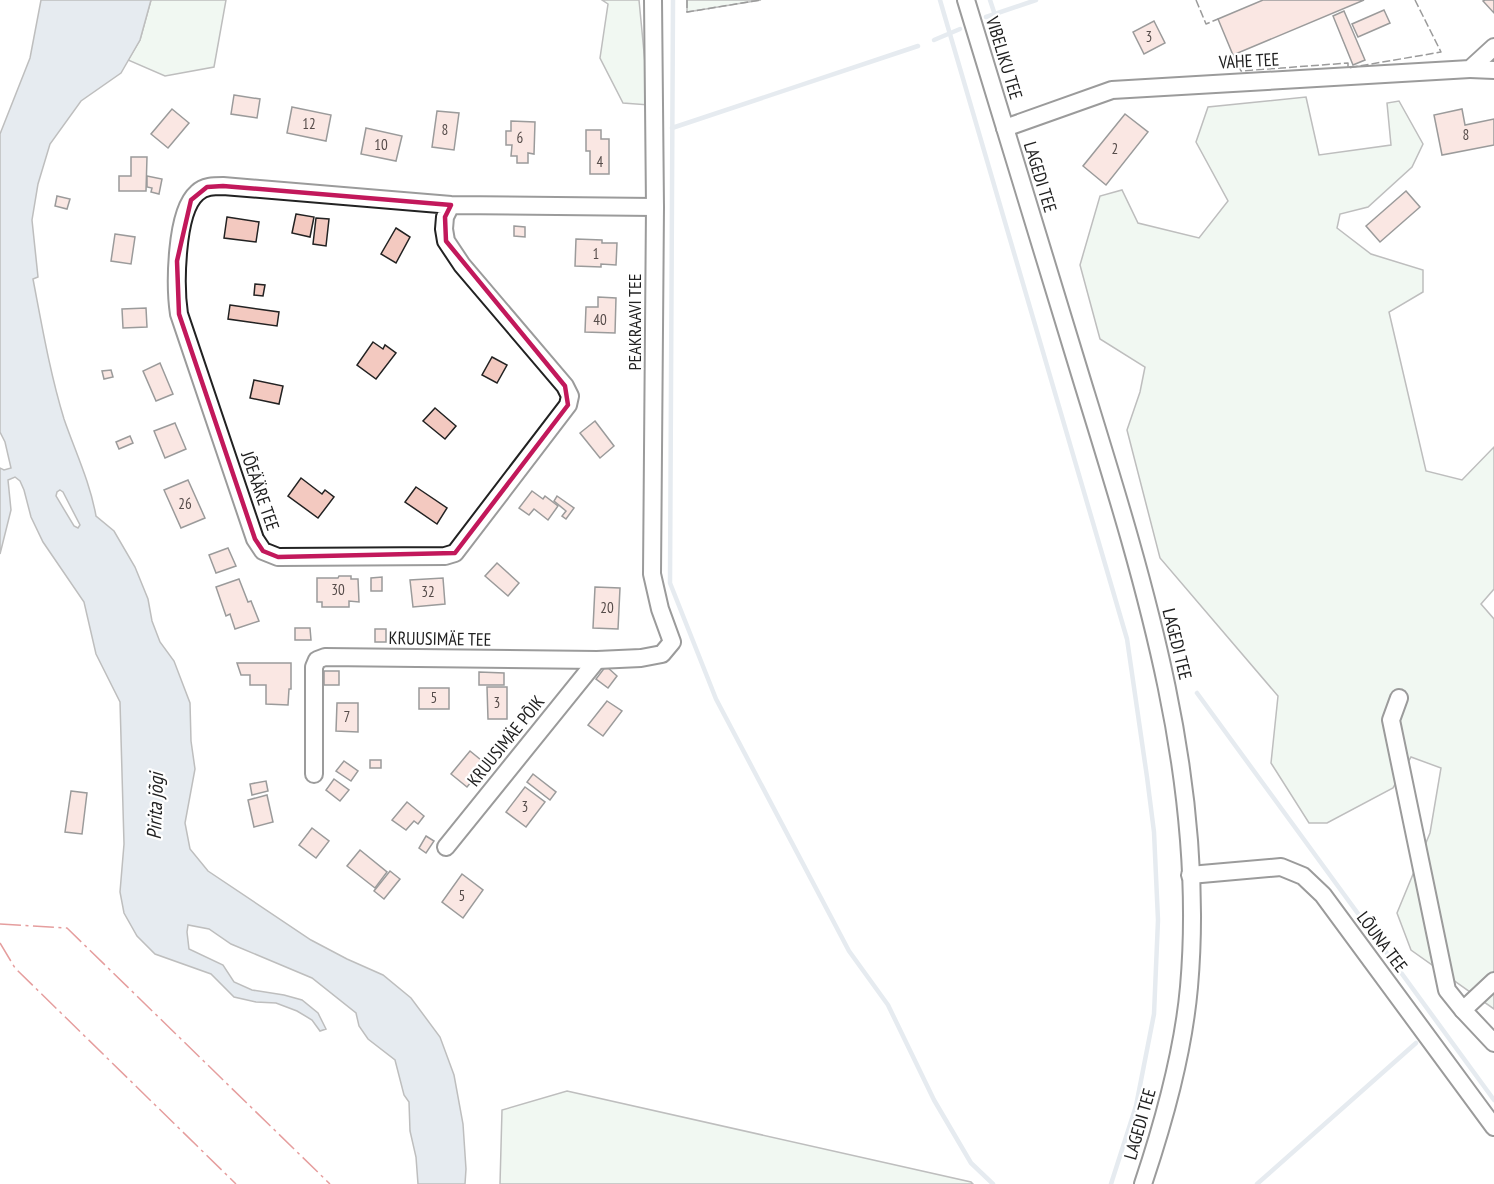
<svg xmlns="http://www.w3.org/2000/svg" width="1494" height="1184" viewBox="0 0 1494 1184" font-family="'PT Sans Narrow',sans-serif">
  <rect width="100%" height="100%" fill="#fff"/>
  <g fill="#e0efe3" stroke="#6f6f6f" stroke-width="1.5">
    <path d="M151,0H226L214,67L165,76L128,60L140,40Z"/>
    <path d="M602,0H639L649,105L623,103L600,58L608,4Z"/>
    <path d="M687,0H761L687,12Z"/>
    <path d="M1306,97L1319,155L1391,145L1387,103L1399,101L1423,144L1412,167L1368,207L1340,214L1337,228L1371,254L1423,270V292L1389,312L1426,471L1462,480L1494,447V589L1481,604L1494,619V1009L1411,950L1397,913L1430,833L1441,768L1411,757L1393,788L1327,823H1309L1271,763L1278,696L1160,558L1127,430L1140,392L1145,367L1100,339L1080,265L1100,196L1122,190L1138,223L1199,238L1228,201L1196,142L1208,107Z"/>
    <path d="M567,1091L971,1182L973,1184H500L502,1110Z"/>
  </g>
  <path fill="#c7d3dd" stroke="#6f6f6f" stroke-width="1.5" fill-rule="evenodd" d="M41,0H151L140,40L121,73L81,101L50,144L38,184L32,220L38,277L33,279C42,326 50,373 64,419C75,451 90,482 96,516L114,531L135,567L148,599L152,621L160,642L174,661L190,703L191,741L195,769L185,823L190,849L208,871L311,940L347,959L383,975L411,998L440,1037L454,1075L463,1124L466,1169L465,1184H418L416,1157L410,1131L409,1102L404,1095L395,1060L368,1039L359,1026L356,1013L312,978L231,944L209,929L188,925L187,932L189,949L223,965L234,982L252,990L284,995L302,1000L318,1013L326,1029L320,1031L312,1020L297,1011L276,1003L256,1002L234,997L211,974L155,954L137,936L124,913L120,892L124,844L120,702L96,654L84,602L43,542L31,517L24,490L20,481L15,477L8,480L11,510L0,554V468L4,470L11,468L5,442L0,432V134L30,58ZM60,490L63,492L80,525L78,528L74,526L56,496L57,492Z"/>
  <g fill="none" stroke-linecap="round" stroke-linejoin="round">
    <g stroke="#c7d3dd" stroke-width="4.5">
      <path d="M673,0L670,583L716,699L849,951L888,1005L934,1100L971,1163L993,1184"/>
      <path d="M940,0L1127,639L1147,777L1154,832L1158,920L1154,1014L1136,1106L1111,1184"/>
      <path d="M990,0L995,15"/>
      <path d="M986,17L1036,0"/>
      <path d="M934,40L960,29"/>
      <path d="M672,128L918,46"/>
      <path d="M1197,693L1494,1100"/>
      <path d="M1257,1184L1416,1043"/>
    </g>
  </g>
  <g fill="#f3c9c0" stroke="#222" stroke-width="1.5">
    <path d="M1263,0H1364L1233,55L1218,19Z"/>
    <path d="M1485,0H1494V13L1483,1Z"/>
    <path d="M1384,10L1390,23L1358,37L1352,24Z"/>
    <path d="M1344,11L1365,60L1353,65L1333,16Z"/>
    <path d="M1154,21L1165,43L1144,54L1133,32Z"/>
    <path d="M234,95L260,99L257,118L231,114Z"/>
    <path d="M292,107L331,115L326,141L287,133Z"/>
    <path d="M172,109L189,123L168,148L151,134Z"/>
    <path d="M1462,109L1465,125L1494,119V145L1442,155L1434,115Z"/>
    <path d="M437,111L459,113L454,150L432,147Z"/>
    <path d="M1125,114L1148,132L1106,185L1083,166Z"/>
    <path d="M511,121L535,122L534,154L528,153V163H517V156H511L512,145H506V131H511Z"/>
    <path d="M366,128L402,136L396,161L361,154Z"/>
    <path d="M586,130H601V139H609V174H590V151H586Z"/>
    <path d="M131,157H147L146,191H119V176H131Z"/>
    <path d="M147,176L162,179L159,194L151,192L152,188L147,187Z"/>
    <path d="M1406,191L1420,207L1380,242L1366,226Z"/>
    <path d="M57,196L70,199L67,209L55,206Z"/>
    <path d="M296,214L314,217L310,237L292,233Z"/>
    <path d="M227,217L259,222L256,242L224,238Z"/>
    <path d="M316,218L329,219L326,246L313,244Z"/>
    <path d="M514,226L525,227V237L514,236Z"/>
    <path d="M396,228L410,237L396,263L381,254Z"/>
    <path d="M115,234L135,237L131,264L111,261Z"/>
    <path d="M576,239L602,240V243H617L616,265L601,264V267L575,266Z"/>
    <path d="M255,284L265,285L263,296L254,295Z"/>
    <path d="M598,297L616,298L615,333L585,332L586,307H598Z"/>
    <path d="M230,305L279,312L277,326L228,319Z"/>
    <path d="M146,308L147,327L123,328L122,309Z"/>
    <path d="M373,342L383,349L385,345L396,353L376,379L357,365Z"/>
    <path d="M492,357L507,365L497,383L482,375Z"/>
    <path d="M160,363L173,394L156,401L143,371Z"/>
    <path d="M111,370L113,377L104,379L102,371Z"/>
    <path d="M254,380L283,386L279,404L250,398Z"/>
    <path d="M435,408L456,426L445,439L423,421Z"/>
    <path d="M595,421L614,446L600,458L580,433Z"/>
    <path d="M175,423L186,449L165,458L154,431Z"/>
    <path d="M130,436L133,443L119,449L116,442Z"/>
    <path d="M301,478L322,494L325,490L334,497L318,518L288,496Z"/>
    <path d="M188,480L205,518L181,528L164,490Z"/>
    <path d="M416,487L447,508L437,524L405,502Z"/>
    <path d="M532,491L543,499L545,496L558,506L548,520L534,509L529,515L519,508Z"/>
    <path d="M557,496L574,508L566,519L562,516L566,511L554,501Z"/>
    <path d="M228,548L236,566L216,573L209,555Z"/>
    <path d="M497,563L519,583L508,596L485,576Z"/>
    <path d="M339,576H351V579H358L359,602L349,601V607H322V602H317V578H338Z"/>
    <path d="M382,577V591H371V578Z"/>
    <path d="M443,578L445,604L413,607L410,580Z"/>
    <path d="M239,579L248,602L251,601L259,621L235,629L230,614L226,616L216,587Z"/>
    <path d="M595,587L620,588L618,629L593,628Z"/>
    <path d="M295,628H310L311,640H295Z"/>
    <rect x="375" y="629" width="11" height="13"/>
    <path d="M237,663H291V689H289L288,705L266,704V685H250V675H241Z"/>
    <path d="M606,666L617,676L608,688L596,679Z"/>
    <rect x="324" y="671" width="15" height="14"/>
    <path d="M479,672L504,673V685H479Z"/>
    <path d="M487,687H507V719H488Z"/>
    <rect x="419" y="688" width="30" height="21"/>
    <path d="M607,701L622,711L603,736L588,725Z"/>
    <path d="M337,703H358V732L336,731Z"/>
    <path d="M470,751L486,764L467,787L451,774Z"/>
    <rect x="370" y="760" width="11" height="8"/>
    <path d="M344,761L358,771L351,781L336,771Z"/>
    <path d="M533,774L556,792L550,800L527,782Z"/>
    <path d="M334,779L349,790L340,801L326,790Z"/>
    <path d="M266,781L268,791L252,795L250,784Z"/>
    <path d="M525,787L545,802L526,827L506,812Z"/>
    <path d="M71,791L87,793L82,834L65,832Z"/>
    <path d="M267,795L273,822L254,827L248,800Z"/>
    <path d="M407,802L424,816L418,824L414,821L406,830L392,820Z"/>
    <path d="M312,828L329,841L316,858L299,845Z"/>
    <path d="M426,836L434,841L426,853L419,848Z"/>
    <path d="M360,850L387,872L375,888L347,866Z"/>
    <path d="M390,871L400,879L384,899L374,891Z"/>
    <path d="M462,874L483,890L463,918L442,902Z"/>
  </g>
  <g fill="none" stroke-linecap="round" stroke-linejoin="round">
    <defs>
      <g id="minor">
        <path d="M966,0C1006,129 1045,258 1084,387C1144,581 1207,781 1189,987C1183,1054 1164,1121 1143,1184"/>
        <path d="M1470,69L1494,70"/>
        <path d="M1005,128L1112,90L1470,69L1494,47"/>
        <path d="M451,205L445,217L444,229L446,241L462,265L565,386L570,396L568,405L455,553L445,556L278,557L263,551L255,539L179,314C175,287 175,212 197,193C204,186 214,186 223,186L451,205L655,207"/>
        <path d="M1399,698L1391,720L1447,990L1463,1010L1494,1043"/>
        <path d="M314,774V667L317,660L325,657L597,660L641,658L662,654L672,642L660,609L652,574L655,207L653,0"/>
        <path d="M446,847L597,660"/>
        <path d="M1190,875L1281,867L1303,876L1323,895L1494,1127"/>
        <path d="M1463,1010L1494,981"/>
      </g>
    </defs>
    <use href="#minor" stroke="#222" stroke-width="20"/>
    <use href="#minor" stroke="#fff" stroke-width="16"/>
    <g stroke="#222" stroke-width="1.5" stroke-dasharray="8 3" stroke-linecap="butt">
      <path d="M687,0V12L761,0"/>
      <path d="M1196,0L1206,24L1218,19"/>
      <path d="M1233,55L1241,71L1348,63V68L1441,52L1415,0"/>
    </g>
    <g stroke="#c62828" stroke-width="1.5" stroke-dasharray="21 4.5 3 4.5" stroke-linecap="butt">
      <path d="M0,924L67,928L330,1184"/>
      <path d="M0,943L15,968L236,1184"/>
    </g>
  </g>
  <path d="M0 0H1494V1184H0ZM223,186L451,205L445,217L446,241L565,386L568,405L455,553L278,557L263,551L255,539L179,314L177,261L191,200L207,187Z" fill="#fff" fill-opacity=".55" fill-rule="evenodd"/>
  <path fill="none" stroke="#c2185b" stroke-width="4.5" stroke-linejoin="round" d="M223,186L451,205L445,217L446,241L565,386L568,405L455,553L278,557L263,551L255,539L179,314L177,261L191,200L207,187Z"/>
  <g text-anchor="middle" stroke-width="4.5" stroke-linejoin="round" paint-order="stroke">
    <g font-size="15" fill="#564c4a">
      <text x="1149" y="42">3</text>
      <text x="309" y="129">12</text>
      <text x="445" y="135">8</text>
      <text x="1466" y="140">8</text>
      <text x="520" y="143">6</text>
      <text x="381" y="150">10</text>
      <text x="1115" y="154">2</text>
      <text x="600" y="167">4</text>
      <text x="596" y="259">1</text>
      <text x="600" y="325">40</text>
      <text x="185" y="509">26</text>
      <text x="338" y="595">30</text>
      <text x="428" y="597">32</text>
      <text x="607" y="613">20</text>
      <text x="434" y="703">5</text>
      <text x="497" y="708">3</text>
      <text x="347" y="722">7</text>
      <text x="525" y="812">3</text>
      <text x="462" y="901">5</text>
    </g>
    <g font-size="18" fill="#222" stroke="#fff">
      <text transform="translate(1004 58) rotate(73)" y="6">VIBELIKU TEE</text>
      <text transform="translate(1249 61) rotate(-3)" y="6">VAHE TEE</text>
      <text transform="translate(1040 177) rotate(73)" y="6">LAGEDI TEE</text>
      <text transform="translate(635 322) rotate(-90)" y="6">PEAKRAAVI TEE</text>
      <text transform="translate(260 491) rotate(71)" y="6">JÕEÄÄRE TEE</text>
      <text transform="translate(440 639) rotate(1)" y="6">KRUUSIMÄE TEE</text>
      <text transform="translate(1177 644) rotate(76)" y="6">LAGEDI TEE</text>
      <text transform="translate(506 741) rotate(-51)" y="6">KRUUSIMÄE PÕIK</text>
      <text transform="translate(1382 942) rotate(53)" y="6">LÕUNA TEE</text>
      <text transform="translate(1140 1124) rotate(-74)" y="6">LAGEDI TEE</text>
    </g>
    <g font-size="20" font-style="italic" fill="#222" stroke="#fff">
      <text transform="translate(155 806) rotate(-88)" y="7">Pirita jõgi</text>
    </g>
  </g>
</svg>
